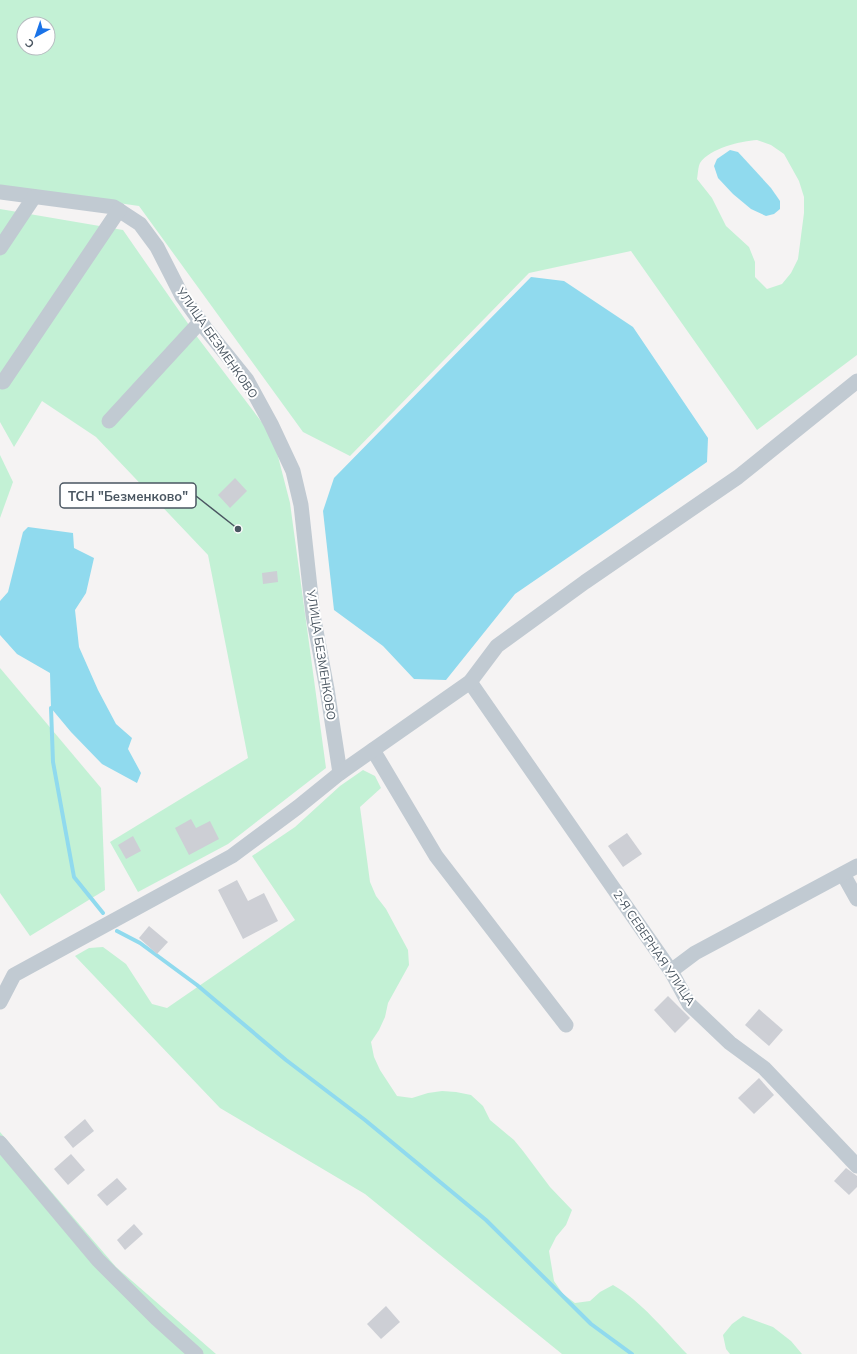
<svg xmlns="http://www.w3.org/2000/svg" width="857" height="1354" viewBox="0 0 857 1354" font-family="Mulish,sans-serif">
  <rect width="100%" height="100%" fill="#f5f3f3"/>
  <g fill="#c3f1d5" fill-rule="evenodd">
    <path d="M0,0H857V355L757,430L631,251L529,273L350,456L303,432L139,206L0,186ZM24,24H48V48H24ZM757,140L771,145L784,154L799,181L804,197V213L798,259L791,273L782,284L767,289L755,277V262L749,247L726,226L712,198L697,179C698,174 698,167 700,163C710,148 741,141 757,140Z"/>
    <path d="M0,209L123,230L198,338L273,437L290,503L326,768L228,844L138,892L110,842L248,758L208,555L96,437L42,401L14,447L0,422Z"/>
    <path d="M0,455L13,482L0,518Z"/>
    <path d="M0,668L101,788L105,890L30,936L0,893Z"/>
    <path d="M363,770L375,776L381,788L360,807L370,882L376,896L386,909L408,950L409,965L388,1003L385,1017L379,1030L371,1042L374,1057L380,1070L397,1096L412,1098L428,1093L442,1091L456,1092L471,1095L483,1106L490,1120L514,1140L523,1151L550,1187L572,1210L566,1225L556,1237L549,1251L554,1281L563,1294L575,1303L590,1301L600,1292L613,1285C642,1302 664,1330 687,1354H562L365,1194L220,1108L75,956L89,948L103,947L126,964L152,1004L167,1008L295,920L252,856L295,827L340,786Z"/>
    <path d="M0,1132L116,1267L216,1354H0Z"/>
    <path d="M743,1316L773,1327L791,1341L802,1354H730L726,1349L723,1335L732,1324Z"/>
  </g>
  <g fill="#90daee">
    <path d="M730,150L738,152L771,188L780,201V209L774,214L766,216L751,209L733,194L718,178L714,166L717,159Z"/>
    <path d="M531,277L564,281L633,327L708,438L707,462L515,594L446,680L414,679L383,646L334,610L323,511L334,478Z"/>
    <path d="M28,527L73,533L74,548L94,558L86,593L75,610L79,647L98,690L116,724L132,738L128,749L141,773L137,783L102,764L71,732L51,708L50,673L17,654L0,635V601L8,592L23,532Z"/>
  </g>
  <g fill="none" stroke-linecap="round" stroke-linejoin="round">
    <g stroke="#90daee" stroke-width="4">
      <path d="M51,708L53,762L74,877L103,913"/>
      <path d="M117,931L140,943L197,985L286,1060L365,1120L486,1220L591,1324L632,1354"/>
    </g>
  </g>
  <g fill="#cdcfd5">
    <path d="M235,478L247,491L230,508L218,495Z"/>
    <path d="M277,571L278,582L263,584L262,573Z"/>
    <path d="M191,819L196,828L210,821L219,839L189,855L175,828Z"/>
    <path d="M627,833L642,854L623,867L608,846Z"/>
    <path d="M133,836L141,851L126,859L118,845Z"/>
    <path d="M237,880L248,901L264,893L278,921L243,939L218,890Z"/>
    <path d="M149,926L168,942L157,954L139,938Z"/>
    <path d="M668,996L690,1018L675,1033L654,1010Z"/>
    <path d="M759,1009L783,1030L769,1046L745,1025Z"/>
    <path d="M759,1078L774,1095L754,1114L738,1098Z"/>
    <path d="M85,1119L94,1131L73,1148L64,1137Z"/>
    <path d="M71,1154L85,1170L68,1185L54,1169Z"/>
    <path d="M846,1168L857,1176V1187L849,1195L834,1181Z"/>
    <path d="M117,1178L127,1189L107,1206L97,1195Z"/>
    <path d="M134,1224L143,1234L125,1250L117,1240Z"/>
    <path d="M386,1306L400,1322L381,1339L367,1324Z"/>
  </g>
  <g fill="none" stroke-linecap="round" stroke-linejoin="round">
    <g stroke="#c1cad2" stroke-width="15">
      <path d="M0,192L114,207L140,224L157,247L182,296L205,328L247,380L271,424L293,471L301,505L313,615L327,689L340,773"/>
      <path d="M0,248L34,197"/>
      <path d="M3,382L119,210"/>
      <path d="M109,421L200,322"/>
      <path d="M470,682L671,971L689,1004L730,1043L764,1068L857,1166"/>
      <path d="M373,750L436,856L566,1025"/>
      <path d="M843,874L857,899"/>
      <path d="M671,971L695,953L857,866"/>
      <path d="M0,1002L14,975L232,856L298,807L340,773L470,682L497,646L585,582L738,477L857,381"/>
      <path d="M0,1143L98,1260L157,1319L196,1354"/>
    </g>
  </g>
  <g text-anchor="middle" stroke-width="4" stroke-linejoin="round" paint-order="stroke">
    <g font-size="12" fill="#4a5661" stroke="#fff">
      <text transform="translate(217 343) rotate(55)" y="4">УЛИЦА БЕЗМЕНКОВО</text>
      <text transform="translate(321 655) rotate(81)" y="4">УЛИЦА БЕЗМЕНКОВО</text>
      <text transform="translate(654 948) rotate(56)" y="4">2-Я СЕВЕРНАЯ УЛИЦА</text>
    </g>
  </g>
  <path fill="none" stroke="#4a5661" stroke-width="1.5" d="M238 529L196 496"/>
  <circle fill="#4a5661" stroke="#fff" stroke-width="1.5" cx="238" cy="529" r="4"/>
  <rect fill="#fff" stroke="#4a5661" stroke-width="1.5" x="60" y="483" width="136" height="25" rx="4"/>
  <g font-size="13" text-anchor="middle" font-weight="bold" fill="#4a5661">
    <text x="128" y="501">ТСН "Безменково"</text>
  </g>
  <g transform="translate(36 36) rotate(220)"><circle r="19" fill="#ffffff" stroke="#b7bbc0"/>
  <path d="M0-3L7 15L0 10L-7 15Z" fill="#1a73e8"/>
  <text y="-6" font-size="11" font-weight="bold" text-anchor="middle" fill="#4a5661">С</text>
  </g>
</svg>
